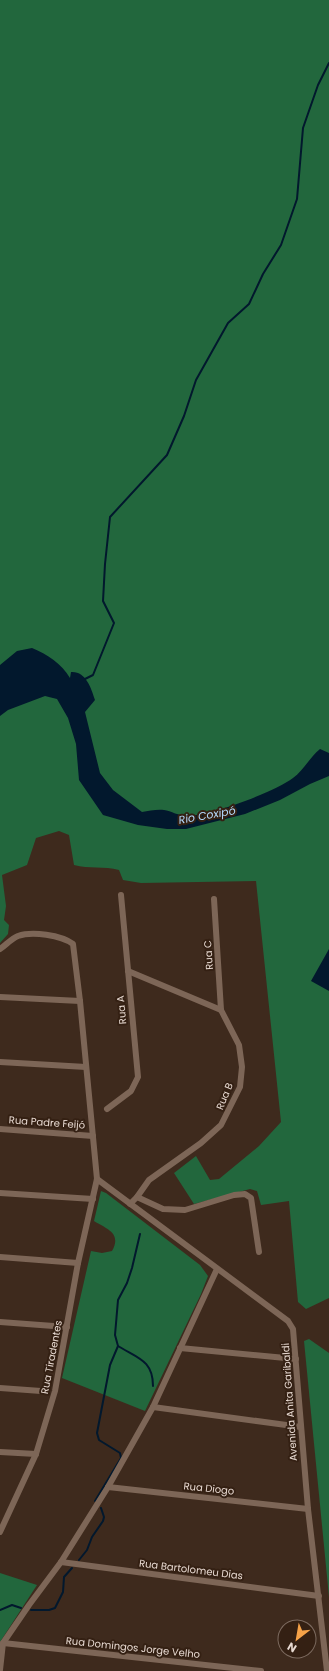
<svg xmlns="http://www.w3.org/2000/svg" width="329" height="1671" viewBox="0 0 329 1671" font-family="Poppins,sans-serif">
  <rect width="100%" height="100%" fill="#3e2a1d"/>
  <g fill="#22673d">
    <path d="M0,0H329V1298L306,1309L298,1302L289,1201L261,1205L257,1191L250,1189L194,1204L174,1173L196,1156L210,1180L219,1179L259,1146L281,1122L256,881L141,883L123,880L119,870C104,866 89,869 74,865L69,835L59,831L36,838L27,865L2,875L6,906L4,920L9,925L8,934L0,943Z"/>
    <path d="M101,1191L106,1193L200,1265L208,1276L201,1294L145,1411L62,1378L91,1251L102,1253L112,1251C122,1233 107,1229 94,1221Z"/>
    <path d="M309,1339L329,1353V1597L304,1341Z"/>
    <path d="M0,1573L37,1585L0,1642Z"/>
  </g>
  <g fill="#02182d">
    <path d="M32,648C47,654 62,664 70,678L71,672C86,671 91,688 95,700L85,712L100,773L113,790L142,812C149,811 157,809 164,810C171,811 179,816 187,816C211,816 274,792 293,778C303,771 310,757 320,749L329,753V776L310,784L280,800L245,814L186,829H167L138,825L103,815L79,780L76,744L68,718L57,699L45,696L8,710L0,716V665L17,651Z"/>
    <path d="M329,949V991L311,981Z"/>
  </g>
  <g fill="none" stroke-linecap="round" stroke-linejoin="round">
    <g stroke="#02182d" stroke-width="2">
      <path d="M85,679L93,675L114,623L103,601L105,564L110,517L167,455L184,416L196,380L228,323L249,304L263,274L281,245L297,199L303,128L318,85L329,63"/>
      <path d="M118,1346C137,1358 153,1360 153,1386"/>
      <path d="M95,1501L121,1458L120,1453L99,1440L97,1433L110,1365L118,1346L115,1335L118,1300L127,1283L132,1268L140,1234"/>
      <path d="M79,1560L87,1550L92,1537L103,1521L104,1517L101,1508"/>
      <path d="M0,1610L12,1605L21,1608"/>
      <path d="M31,1610H49L55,1608L63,1592L64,1577L72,1568"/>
    </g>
    <g stroke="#7d6657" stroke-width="6">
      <path d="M214,899L221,1010"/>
      <path d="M0,949C6,945 11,939 18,936C32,931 61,935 73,944L80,1001L97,1179L78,1263L55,1391L36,1454L0,1532"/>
      <path d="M128,971L221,1010L239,1045L242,1067L240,1087L221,1125L201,1143L149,1180L137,1197L130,1204"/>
      <path d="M0,997L80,1001"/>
      <path d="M0,1062L86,1067"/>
      <path d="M107,1109L131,1091L138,1077L121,895"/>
      <path d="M0,1129L93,1136"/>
      <path d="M97,1179L288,1321L293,1329L308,1509L327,1671"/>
      <path d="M0,1193L93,1199"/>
      <path d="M137,1197L163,1209L185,1210L234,1195L245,1194L251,1198L259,1252"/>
      <path d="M0,1257L78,1263"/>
      <path d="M0,1322L67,1327"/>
      <path d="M180,1348L296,1359"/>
      <path d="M0,1388L41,1391"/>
      <path d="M153,1407L301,1427"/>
      <path d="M0,1452L36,1454"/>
      <path d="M108,1487L308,1509"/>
      <path d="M61,1562L319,1596"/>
      <path d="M3,1643L261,1671"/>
      <path d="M0,1670L3,1643L29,1605L61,1562L108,1487L153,1407L217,1269"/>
    </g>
  </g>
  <g text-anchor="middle" stroke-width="4" stroke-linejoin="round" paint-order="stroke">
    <g font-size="10" fill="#e8dad2" stroke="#342013">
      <text transform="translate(208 955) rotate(-94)" y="4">Rua C</text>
      <text transform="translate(121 1010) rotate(-95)" y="4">Rua A</text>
      <text transform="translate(224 1096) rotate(-68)" y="4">Rua B</text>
      <text transform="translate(47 1122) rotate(4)" y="4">Rua Padre Feijó</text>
      <text transform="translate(51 1357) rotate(-79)" y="4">Rua Tiradentes</text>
      <text transform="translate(289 1402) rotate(-94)" y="4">Avenida Anita Garibaldi</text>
      <text transform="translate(209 1488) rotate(6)" y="4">Rua Diogo</text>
      <text transform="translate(191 1569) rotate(7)" y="4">Rua Bartolomeu Dias</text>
      <text transform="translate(133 1647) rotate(6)" y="4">Rua Domingos Jorge Velho</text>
    </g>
    <g font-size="11" font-style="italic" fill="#b3d8fb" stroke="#342013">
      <text transform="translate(207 815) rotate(-10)" y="4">Rio Coxipó</text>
    </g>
  </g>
  <g transform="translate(297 1639) rotate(211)"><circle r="19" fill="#342013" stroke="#7c6a5f"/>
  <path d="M0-3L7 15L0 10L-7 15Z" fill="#f6a248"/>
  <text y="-6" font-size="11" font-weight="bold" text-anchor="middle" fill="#e8dad2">N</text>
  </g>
</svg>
